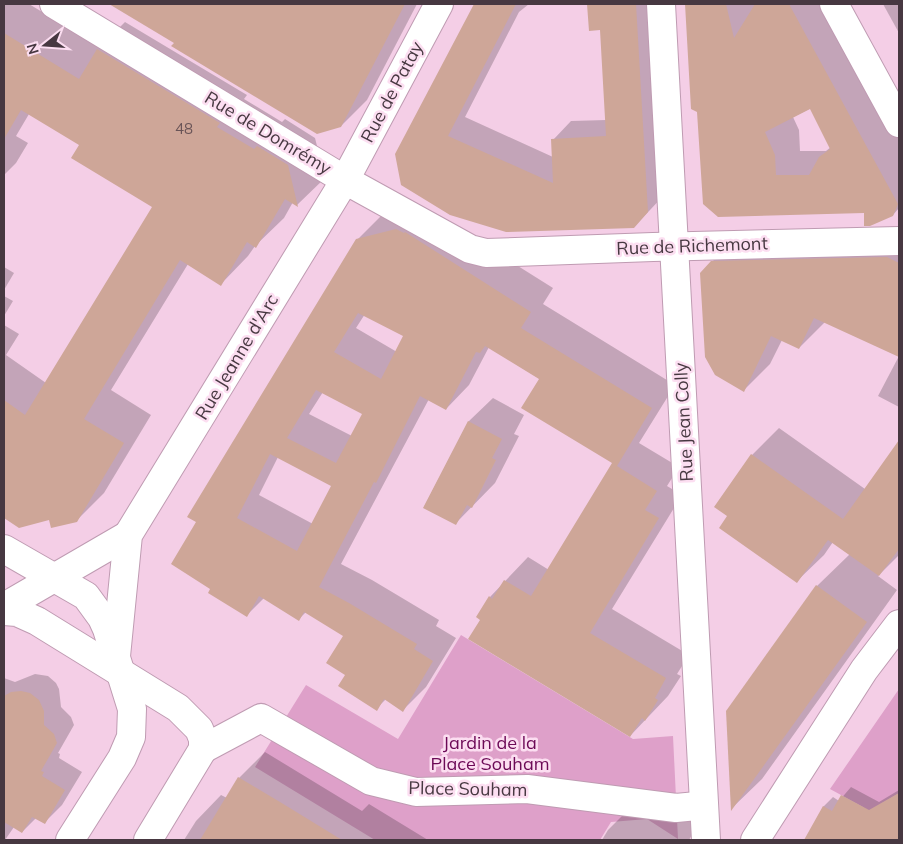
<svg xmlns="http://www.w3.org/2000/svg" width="903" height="844" viewBox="0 0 903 844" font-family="Mulish,sans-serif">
  <rect width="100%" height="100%" fill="#f4cee6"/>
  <g fill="#dea0c9">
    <path d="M461,635L633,739L673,736L678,839L647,819L611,822L600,840H375L255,767L306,685L398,739Z"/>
    <path d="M899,689V793L879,805L873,815L863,807L830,789Z"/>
  </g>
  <g fill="#0003" fill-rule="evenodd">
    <path d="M4,4H29L100,47L125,22L247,95L244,99L282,122L285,119L315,138L325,178L297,205L293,202L284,218L255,246L248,256L221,284L188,264L111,390L151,415L104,493L76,521L50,519L19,526L4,517V325L19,334L6,355L46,383L153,207L81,144L29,114L16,136L28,143L16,163L4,175Z"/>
    <path d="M111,4H417L367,100L341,126L175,42Z"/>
    <path d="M475,4H529L519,12L465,117L553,157V140L571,121L606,120L601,29L590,30L589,4H655L666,193L634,227L397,154Z"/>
    <path d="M686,4H826L899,138V208L893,215L865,212L718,216L698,111L692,108ZM811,108L831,147L826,151H800L799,130L793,117Z"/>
    <path d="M883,4H899V33Z"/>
    <path d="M420,206L428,211L429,210L553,288L543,304L675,385L639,443L679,467L667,486L682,495L612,609L689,655L677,674L681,676L668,696L630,736L481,619L490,597L528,557L549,570L614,463L540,379L489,347L469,385L446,409L429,399L341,564L372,580L439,620L436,626L456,638L426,687L403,710L386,699L376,709L347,674L345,636L306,612L299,619L264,598L246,616L211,588L173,564L357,240L381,216ZM365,314L405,336L397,352L356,328ZM323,392L364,413L352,436L309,414ZM278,457L333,486L313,524L259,495Z"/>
    <path d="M899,231V407L878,396L899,356L825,322L799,348L782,340L770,364L744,390L712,262L739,235Z"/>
    <path d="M4,267L14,273L4,290Z"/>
    <path d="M4,296L13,301L4,316Z"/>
    <path d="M493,398L524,415L514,434L519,436L495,483L456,523L424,507L469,421Z"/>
    <path d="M779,428L865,489L899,442V555L878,576L897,590L762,779L732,808L727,711L817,586L850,554L833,542L824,555L797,581L728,516L716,507L752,455Z"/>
    <path d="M35,674L48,676L56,683L59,689L61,707L71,717L74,725L58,753L60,754L59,758L82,772L62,805L44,823L36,818L22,832L14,827L5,840H4V678L15,682Z"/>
    <path d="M265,752L362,811L369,804L428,840H184L196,821L221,795L227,798L239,778Z"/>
    <path d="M851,787L879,802L899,790V840H806L824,806L833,797L839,801Z"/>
    <path d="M634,804L702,818L689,840H602L608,830Z"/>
  </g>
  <g fill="#cea698" fill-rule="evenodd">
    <path d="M109,4H405L341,127L317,134L171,46L174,43Z"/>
    <path d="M474,4H516L448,136L553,183L551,139L606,136L600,30L589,31L587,4H636L648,212L634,228L506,232L450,215L401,185L395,154Z"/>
    <path d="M685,4H726L734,38L755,4H789L898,204L893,216L870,226H864V213L718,217L703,204L697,112L691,109ZM810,109L830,149L819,157L809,175H776L775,155L765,132Z"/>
    <path d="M4,33L79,79L97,49L220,123L217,127L254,149L257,146L288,165L298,207L285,199L256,248L247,242L221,286L180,260L84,419L124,443L77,522L51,528L49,520L19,528L4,518V400L25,415L152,207L71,158L79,145L21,110L4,139Z"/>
    <path d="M396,229L404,233L405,232L531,312L521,328L652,408L617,466L657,491L645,510L659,518L590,633L666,678L655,698L658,700L645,721L642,718L630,737L468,639L480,620L476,617L489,596L492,599L504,580L531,596L612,463L521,408L539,379L485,346L480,353L476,352L446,410L420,396L376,483L374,482L319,587L349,603L417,644L414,649L433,661L403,712L384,699L377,711L338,686L345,675L326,663L343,636L304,612L299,621L259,596L247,617L208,593L210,589L171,564L196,522L187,517L356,239ZM358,313L403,336L381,379L334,352ZM316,390L362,414L336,463L287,438ZM270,454L331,486L297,551L237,518Z"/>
    <path d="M887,257L899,263V357L814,318L799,349L771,336L744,392L715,375L705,357L700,273L711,261Z"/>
    <path d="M468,421L502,439L492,458L496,460L472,508L467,505L456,525L423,508Z"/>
    <path d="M899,440V549L879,576L828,540L797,583L719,528L727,516L714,507L751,454L843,519Z"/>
    <path d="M816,585L867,622L731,811L726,711Z"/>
    <path d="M21,691L30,693L39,700L44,711V725L54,734L57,743L41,771L44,772L42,776L65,790L45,824L32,817L22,833L4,822V696L11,692Z"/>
    <path d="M238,777L280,802L342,840H200Z"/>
    <path d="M899,793V840H804L823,806L832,811L841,795L869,810Z"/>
  </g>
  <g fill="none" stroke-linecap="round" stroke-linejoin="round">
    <defs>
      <g id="minor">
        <path d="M54,4L345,180L470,249L486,253L653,247L899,241"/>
        <path d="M661,4L706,840"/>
        <path d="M4,549L86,596L102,618L107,629L132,709L131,737L122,758L70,840"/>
        <path d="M4,607L128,535"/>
        <path d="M4,611L17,612L37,621L178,708L199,729L203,739V749L148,840"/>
        <path d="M116,656L128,535L345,180L439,4"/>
        <path d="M203,749L261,718L371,781L416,792L527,789L676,808L697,806"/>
        <path d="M755,840L864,670L899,624"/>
      </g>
      <path id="major" d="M834,4L899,123"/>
    </defs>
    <use href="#minor" stroke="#bf9bb2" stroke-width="30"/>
    <use href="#major" stroke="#bf9bb2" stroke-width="30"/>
    <use href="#minor" stroke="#fff" stroke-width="28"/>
    <use href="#major" stroke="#fff" stroke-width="28"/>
  </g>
  <g text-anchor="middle" stroke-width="5" stroke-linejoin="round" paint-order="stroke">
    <g font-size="15" fill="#695457">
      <text x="184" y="134">48</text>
    </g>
    <g font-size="18" fill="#473841" stroke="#fcdef1">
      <text transform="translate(392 92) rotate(-62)" y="6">Rue de Patay</text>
      <text transform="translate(268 133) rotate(31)" y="6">Rue de Domrémy</text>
      <text transform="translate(692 246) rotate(-2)" y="6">Rue de Richemont</text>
      <text transform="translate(237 357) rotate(-59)" y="6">Rue Jeanne d'Arc</text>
      <text transform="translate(684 422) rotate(-93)" y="6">Rue Jean Colly</text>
      <text transform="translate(468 789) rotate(1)" y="6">Place Souham</text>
    </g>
    <g font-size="18" fill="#6c0956" stroke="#fcdef1">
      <text x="490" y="749">Jardin de la<tspan x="490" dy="21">Place Souham</tspan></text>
    </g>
  </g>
  <rect width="903" height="844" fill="none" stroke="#473841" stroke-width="10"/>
  <g transform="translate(45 45) rotate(253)" stroke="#fcdef1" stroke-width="4" paint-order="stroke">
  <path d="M0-4L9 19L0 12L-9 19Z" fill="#473841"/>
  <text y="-8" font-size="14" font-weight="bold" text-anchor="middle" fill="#473841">N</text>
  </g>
</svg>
